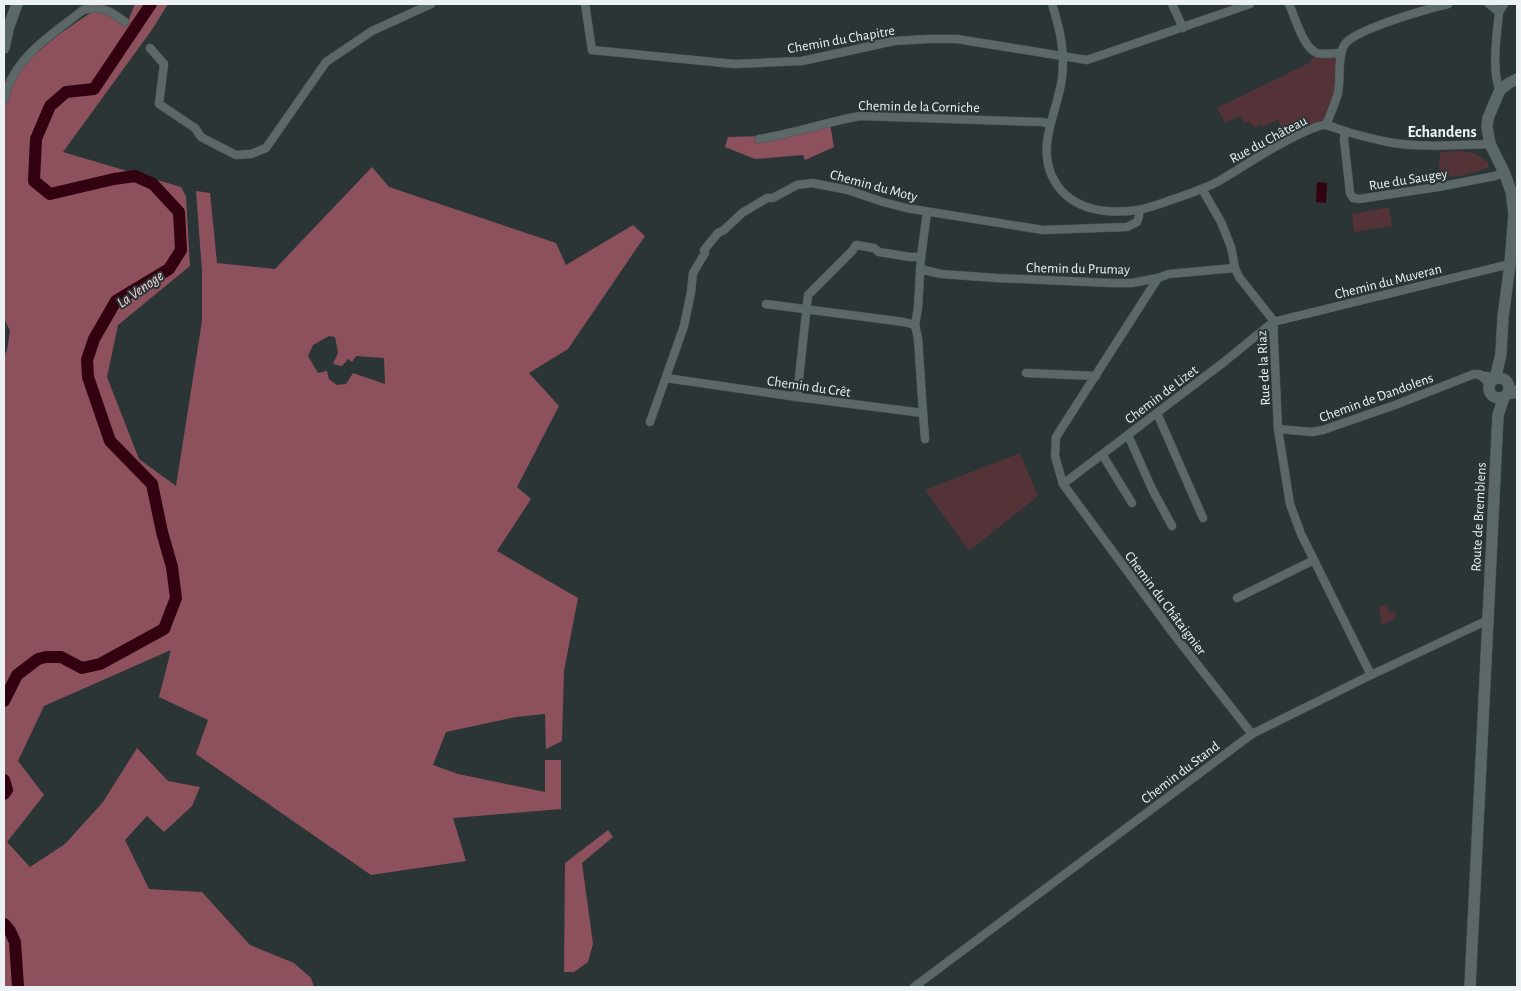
<svg xmlns="http://www.w3.org/2000/svg" width="1521" height="991" viewBox="0 0 1521 991" font-family="'Alegreya Sans',sans-serif">
  <rect width="100%" height="100%" fill="#2b3536"/>
  <g fill="#533338">
    <path d="M1317,52L1339,56L1336,92L1322,122L1295,132L1293,128L1284,132L1278,120L1263,127L1261,124L1254,128L1249,121L1244,123L1240,116L1225,123L1217,108L1309,63Z"/>
    <path d="M1459,151L1474,153L1488,162V168L1461,176L1443,177L1439,168L1440,152Z"/>
    <path d="M1389,207L1392,226L1354,232L1352,214Z"/>
    <path d="M1020,453L1038,496L969,551L925,490Z"/>
    <path d="M1387,604L1388,611L1390,613L1395,611L1396,615L1391,621L1382,625L1379,608Z"/>
  </g>
  <g fill="#8c515c" fill-rule="evenodd">
    <path d="M135,4H168L151,31L63,152L181,187L186,196L190,266L118,325L107,377L139,459L176,486L202,321V271L196,191L210,193L217,263L275,269L372,167L389,187L556,243L566,265L633,225L645,236L568,349L529,373L559,406L517,487L531,499L497,551L578,598L564,671L562,741L546,749L545,714L516,717L446,732L433,765L458,774L545,792V760H561V809L453,818L466,861L371,875L196,754L208,720L159,697L171,650L44,706L18,761L44,795L7,842L30,867L65,844L103,802L137,748L168,781L200,787L192,806L164,832L147,816L125,840L149,889L202,892L250,945L294,963L311,978L314,987H4V356L7,350L10,331L4,318V108L8,92L22,65L58,35L93,11L110,15L126,26ZM329,336L335,337L338,353L333,364L342,366L348,359L352,362L356,356L384,358L385,384L353,373L346,384L337,385L329,379L327,371L318,373L308,356L313,345Z"/>
    <path d="M830,124L834,147L805,160L803,155L755,159L725,147L728,137L769,136Z"/>
    <path d="M608,830L613,837L582,863L593,944L588,962L574,972H564L565,863Z"/>
  </g>
  <path fill="#330211" d="M1317,182L1327,183L1326,203L1316,202Z"/>
  <g fill="none" stroke-linecap="round" stroke-linejoin="round">
    <g stroke="#330211" stroke-width="12">
      <path d="M4,701L17,675L38,659L46,657H61L82,668L100,664L164,629L176,598L172,567L162,532L152,484L110,441L88,377L87,360L94,339L116,301L169,269L181,250L179,212L153,184L135,176L114,179L50,194L34,181L36,139L50,106L66,92L94,89L151,4"/>
      <path d="M4,780L7,790L4,794"/>
      <path d="M4,924L10,931L15,942L18,987"/>
    </g>
    <defs>
      <g id="street">
        <path d="M585,4L592,50L734,64L802,61L894,41L929,39H957L1087,60L1250,4"/>
        <path d="M1052,4C1060,29 1065,51 1062,78C1058,110 1038,141 1051,174C1066,209 1103,215 1137,210C1151,208 1164,202 1177,198C1191,193 1206,188 1219,181C1248,164 1274,145 1304,132C1311,129 1318,125 1326,125C1331,126 1338,129 1344,131C1358,135 1373,139 1388,142C1419,148 1458,145 1490,144"/>
        <path d="M1172,4L1183,28"/>
        <path d="M1289,4C1295,17 1303,48 1317,53C1324,55 1334,53 1341,53"/>
        <path d="M1489,4L1499,12"/>
        <path d="M150,48L164,64L159,104L195,128L201,137L232,153L236,155L251,154L266,148L326,62L372,31L431,4"/>
        <path d="M1500,90C1491,72 1497,33 1499,12L1504,4"/>
        <path d="M4,100C6,93 8,84 12,78C27,49 58,30 83,10C102,6 110,10 125,22"/>
        <path d="M1326,125C1330,115 1335,104 1338,93C1341,79 1337,55 1345,44C1356,29 1427,9 1448,4"/>
        <path d="M1345,131L1344,139L1350,193L1353,198L1359,199L1438,187L1495,176L1504,172"/>
        <path d="M759,139C793,134 826,122 860,116L1042,122L1050,124"/>
        <path d="M1202,189L1221,222L1231,247L1235,268L1239,277L1273,320L1278,429L1290,504L1301,534L1371,675"/>
        <path d="M920,269L941,274L996,278L1111,283H1132L1158,278L1169,274L1235,268"/>
        <path d="M1158,278L1056,437L1055,456L1063,484L1175,636L1252,734"/>
        <path d="M766,304L904,322L915,325"/>
        <path d="M1026,373L1096,376"/>
        <path d="M1479,374L1490,384"/>
        <path d="M666,378L797,397L923,413L925,439"/>
        <path d="M1509,387L1517,391"/>
        <path d="M1507,395L1517,394"/>
        <path d="M797,397L808,295L853,250L856,245L874,248L879,252L910,257H921"/>
        <path d="M923,413L918,338L915,325L918,308L921,257L927,212"/>
        <path d="M1157,413L1203,518"/>
        <path d="M650,422L684,326L691,292L693,273L705,253L704,250L718,233L724,230L742,213L767,198H773L797,185L812,183L848,190L883,202L906,208L1043,230L1127,227L1137,222L1139,216V210"/>
        <path d="M1278,429L1312,432L1323,430L1395,405L1474,374L1491,377L1494,380"/>
        <path d="M1128,435L1152,489L1172,526"/>
        <path d="M1103,454L1105,459L1132,503"/>
        <path d="M1063,484L1224,362L1273,322L1510,264"/>
        <path d="M1237,598L1314,560"/>
        <path d="M914,987L1252,734L1371,675L1488,620"/>
      </g>
      <g id="secondary">
        <path d="M4,48L8,29L17,4"/>
        <circle cx="1499" cy="388" r="10"/>
        <path d="M1495,379L1501,354L1503,317L1510,264L1514,214L1511,191L1504,172L1490,144L1487,127L1488,118L1500,90L1509,83L1517,79"/>
        <path d="M1470,987L1498,415L1504,397"/>
      </g>
    </defs>
    <use href="#street" stroke="#4b5455" stroke-width="9"/>
    <use href="#secondary" stroke="#4b5455" stroke-width="12"/>
    <use href="#street" stroke="#5c6768" stroke-width="8"/>
    <use href="#secondary" stroke="#5c6768" stroke-width="11"/>
  </g>
  <g text-anchor="middle" stroke-width="4" stroke-linejoin="round" paint-order="stroke">
    <g font-size="14" fill="#ecf2f3" stroke="#2b3536">
      <text transform="translate(841 39) rotate(-10)" y="5">Chemin du Chapitre</text>
      <text transform="translate(919 106) rotate(1)" y="5">Chemin de la Corniche</text>
      <text transform="translate(1268 139) rotate(-28)" y="5">Rue du Château</text>
      <text transform="translate(1408 179) rotate(-9)" y="5">Rue du Saugey</text>
      <text transform="translate(874 185) rotate(15)" y="5">Chemin du Moty</text>
      <text transform="translate(1078 268) rotate(1)" y="5">Chemin du Prumay</text>
      <text transform="translate(1388 281) rotate(-14)" y="5">Chemin du Muveran</text>
      <text transform="translate(1263 368) rotate(-93)" y="5">Rue de la Riaz</text>
      <text transform="translate(809 386) rotate(8)" y="5">Chemin du Crêt</text>
      <text transform="translate(1161 394) rotate(-37)" y="5">Chemin de Lizet</text>
      <text transform="translate(1376 397) rotate(-20)" y="5">Chemin de Dandolens</text>
      <text transform="translate(1478 517) rotate(-87)" y="5">Route de Bremblens</text>
      <text transform="translate(1166 603) rotate(53)" y="5">Chemin du Châtaignier</text>
      <text transform="translate(1180 772) rotate(-37)" y="5">Chemin du Stand</text>
    </g>
    <g font-size="15" font-style="italic" fill="#fad4d9" stroke="#2b3536">
      <text transform="translate(140 289) rotate(-35)" y="5">La Venoge</text>
    </g>
    <g font-size="16" font-weight="bold" fill="#ecf2f3" stroke="#2b3536">
      <text x="1442" y="137">Echandens</text>
    </g>
  </g>
  <rect width="1521" height="991" fill="none" stroke="#ecf2f3" stroke-width="10"/>
</svg>
